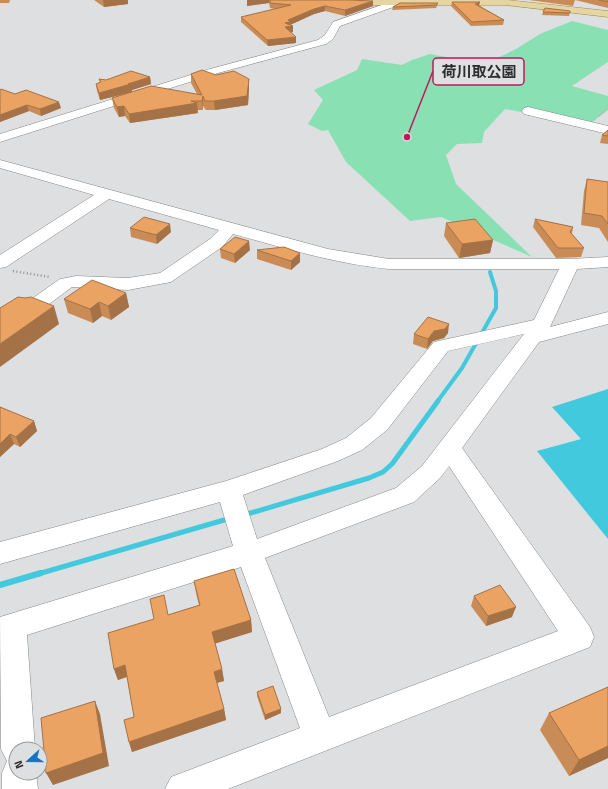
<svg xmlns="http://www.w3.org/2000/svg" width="608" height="789" viewBox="0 0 608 789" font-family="'Titillium Web','Noto Sans JP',sans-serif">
  <rect width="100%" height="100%" fill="#dddfe1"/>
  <path fill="#89e1b3" d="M572,21L608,30V62L572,86L608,96V109L589,125L505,109L484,132L482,143L457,144L446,155L456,184L532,257L441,217L410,221L346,162L328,130L322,131L308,124L323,100L314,90L357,70L362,59L402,65L412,60L430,54L457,59L491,61L516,49L540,34Z"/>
  <path fill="#42c9de" d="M608,389V539L537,451L581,439L552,407Z"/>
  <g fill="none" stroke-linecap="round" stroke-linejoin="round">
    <path stroke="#42c9de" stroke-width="4" d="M437,402L462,368L496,308V291L490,272"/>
    <g stroke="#42c9de" stroke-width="5">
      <path d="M244,515L369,478L383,472L392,464L438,401"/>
      <path d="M38,574L231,518"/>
    </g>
    <path stroke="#42c9de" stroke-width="6" d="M0,585L41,573"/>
    <defs>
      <g id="minor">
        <path d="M396,0L399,1V5L340,26L333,39L326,44L218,73L0,142V134L210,69L318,40L325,35L333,22Z"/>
        <path d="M528,107L608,126V134L524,114L522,111L524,108Z"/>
        <path d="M0,160L328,249L389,259H570L608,257V267L577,269L550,327L608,312V324L539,342L462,448L590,627L594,637L590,647L228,789H165L171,777L300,728L241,567L27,635L35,749H16V773H36L38,789H2V773L7,761L1,749L0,617L233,546L220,502L0,564V542L226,481L322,449L346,438L371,418L434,342L534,320L559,269H389C336,264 285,248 233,234L222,247L171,282L128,290L72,287L37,313L30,315L23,313L20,309L23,305L60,279L66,278L76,276L128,278L160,273L210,239L219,230L109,199L6,267L0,268V255L94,195L0,168ZM524,334L422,466L396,488L257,539L243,495L338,461L362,450L387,430L448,351ZM449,466L558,631L329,717L265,558L414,502L440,478Z"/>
      </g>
      <path id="major" d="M318,0H507L608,11V17L505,5H364L322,3Z"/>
    </defs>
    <use href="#minor" stroke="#848688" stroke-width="1"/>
    <use href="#major" stroke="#9b8850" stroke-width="1"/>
    <path stroke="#929395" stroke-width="1.5" stroke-dasharray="0.5 1.5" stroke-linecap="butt" d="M599,116L608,109"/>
    <path stroke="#929395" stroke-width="2.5" stroke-dasharray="1 2.5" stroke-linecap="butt" d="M13,271L50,277"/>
    <use href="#minor" fill="#fff" fill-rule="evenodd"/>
    <use href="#major" fill="#e6d4a1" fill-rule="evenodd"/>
  </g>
  <g fill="#ca8c56">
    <path d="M0,0H10L9,3H0Z"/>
    <path d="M94,0H128V4L104,7Z"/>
    <path d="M247,0H349L373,6L345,16L325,11L314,14L290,25L293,26V32L291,33L296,37V43L268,46L241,22V17L275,9L270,8L269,3L247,6Z"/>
    <path d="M529,0H608V8L575,0L573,6Z"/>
    <path d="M452,2L480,6L504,20L503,25L471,26L451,6Z"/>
    <path d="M438,3L437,6L436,8L392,10L393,7Z"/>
    <path d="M570,11L569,16L542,15L543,12Z"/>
    <path d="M191,74L216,75L249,79V88L248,105L215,110H206L203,106V110H197L198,113L130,123L125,116L119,117L114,108L112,98L197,94L191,83Z"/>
    <path d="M150,77L151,84L132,90V92L100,100L97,91L96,84L100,83L99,79L106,80Z"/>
    <path d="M0,90L15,94L61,108L41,116L29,111L0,122Z"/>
    <path d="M608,130V144L600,143L602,135Z"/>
    <path d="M587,179L608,182V242L599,228L581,225L584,191Z"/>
    <path d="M535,219L573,227L572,234L584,248L581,257L556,258L533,227Z"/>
    <path d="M446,223L493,240L490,253L459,258L444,236Z"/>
    <path d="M130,228L171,232L157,244L131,237Z"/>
    <path d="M220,249L250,250L235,263L221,258Z"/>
    <path d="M257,250L300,253V262L291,270L257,259Z"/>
    <path d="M126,293L129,307L111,320L102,316L93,323L68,313L64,299Z"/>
    <path d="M448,333L444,338L433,341L427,349L413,344L414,334Z"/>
    <path d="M0,407L34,421L37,431L20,447L14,444L0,457Z"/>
    <path d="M194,581L251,620L252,632L215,643L222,669L224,681L217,683L224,709L226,720L132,752L129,742L134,717L127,677L118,680L114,669L168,615L199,605L196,593Z"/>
    <path d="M474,596L512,617L486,626L471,606Z"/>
    <path d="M608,687V758L569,776L540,730L549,713Z"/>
    <path d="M257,692L281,709V713L265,720L257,696Z"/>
  </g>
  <g fill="#a47246">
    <path d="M103,0H128V4L104,7Z"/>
    <path d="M247,0H269V3L247,6Z"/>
    <path d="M373,1V6L345,16V10Z"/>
    <path d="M480,2L479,6L475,4Z"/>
    <path d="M325,6V11L314,14L290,25L293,26V32L285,33V23L288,20L314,9Z"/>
    <path d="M296,37V43L268,46L267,40Z"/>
    <path d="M150,77L151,84L132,90V92L100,100L99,93Z"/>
    <path d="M249,79V88L248,105L215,110L214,101Z"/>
    <path d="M203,96V110L202,101Z"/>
    <path d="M59,102L61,108L41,116L40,109Z"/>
    <path d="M197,103L198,113L130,123L129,114Z"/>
    <path d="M27,105L29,111L0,122V115Z"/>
    <path d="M124,106L125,116L119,117L117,107Z"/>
    <path d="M170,224L171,232L157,244L156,235Z"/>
    <path d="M493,240L490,253L459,258L462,244Z"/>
    <path d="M249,241L250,250L235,263L234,254Z"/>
    <path d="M300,253V262L291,270V261Z"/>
    <path d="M126,293L129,307L111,320L108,306Z"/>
    <path d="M99,302L102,316L93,323L90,309Z"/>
    <path d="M54,306L59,324L0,367V344Z"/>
    <path d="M449,324L448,333L444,338L433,341L427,349L428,339L434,331Z"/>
    <path d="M34,421L37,431L20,447L16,437Z"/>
    <path d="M10,434L14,444L0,457V444Z"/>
    <path d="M516,607L512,617L486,626L488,616Z"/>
    <path d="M251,620L252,632L214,644L212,632Z"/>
    <path d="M125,665L129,676L118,680L114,669Z"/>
    <path d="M222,669L224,681L216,683L214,672Z"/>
    <path d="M95,701L100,714L109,766L53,785L46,773Z"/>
    <path d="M224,709L226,720L132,752L129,742Z"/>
    <path d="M281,709V713L265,720V715Z"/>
    <path d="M608,746V758L569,776L579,760Z"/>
  </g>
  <g fill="#eba364" stroke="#a47246">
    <path d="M270,0H349L373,1L345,10L325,6L314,9L288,20L290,22L285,23L293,26L285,27L296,37L267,40L241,17L291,5L270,3Z"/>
    <path d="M599,0H608V2Z"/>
    <path d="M452,2H480L475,4L504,20L472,22Z"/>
    <path d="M400,3H438L436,5L393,7Z"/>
    <path d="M545,8L570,11V13L543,12Z"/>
    <path d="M202,70L216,75L234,71L249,79L247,96L214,101H205L203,96L202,101H191L197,103L129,114L124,106L117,107L112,98L151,86L202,95L191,74Z"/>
    <path d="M131,71L150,77L128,84H131L99,93L96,84L101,82L99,79L106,80Z"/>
    <path d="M1,89L15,94L26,90L59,102L40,109L27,105L0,115V90Z"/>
    <path d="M608,130V136L602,135Z"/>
    <path d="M587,179L608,182V224L602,216L584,213Z"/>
    <path d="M144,217L170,224L156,235L130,228Z"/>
    <path d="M475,219L493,240L462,244L446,223Z"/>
    <path d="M535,219L573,227L570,232L584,248H558Z"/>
    <path d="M235,237L249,241L234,254L220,249Z"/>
    <path d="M284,247L300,253L291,261L257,250Z"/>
    <path d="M92,280L126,293L108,306L99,302L90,309L64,299Z"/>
    <path d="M18,297L25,298L31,297L54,306L0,344V308Z"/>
    <path d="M428,317L449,324L445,329L434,331L428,339L414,334Z"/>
    <path d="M0,407L34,421L16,437L10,434L0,444Z"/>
    <path d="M234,569L251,620L212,632L222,669L214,672L224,709L129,742L124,720L134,717L125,665L114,669L108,633L154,619L150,599L164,595L168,615L200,605L194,581Z"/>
    <path d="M500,585L516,607L488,616L474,596Z"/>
    <path d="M273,686L281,709L265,715L257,692Z"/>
    <path d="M608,687V746L579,760L549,713Z"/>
    <path d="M95,701L103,753L46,773L41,718Z"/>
  </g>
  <path fill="none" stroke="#c2185b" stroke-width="1.5" d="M407 137L433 71"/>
  <circle fill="#c2185b" stroke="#dddfe1" stroke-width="1.5" cx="407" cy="137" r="4"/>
  <rect fill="#dddfe1" stroke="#c2185b" stroke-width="1.5" x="433" y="58" width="91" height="27" rx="4"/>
  <g font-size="15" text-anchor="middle" font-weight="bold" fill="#2d2e2e">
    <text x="479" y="77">荷川取公園</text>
  </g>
  <g transform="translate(28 761) rotate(249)"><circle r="19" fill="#dddfe1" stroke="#979899"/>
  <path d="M0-3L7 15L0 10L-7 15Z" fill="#1476c2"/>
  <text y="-6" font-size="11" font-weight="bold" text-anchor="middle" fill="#2d2e2e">N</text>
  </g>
</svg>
